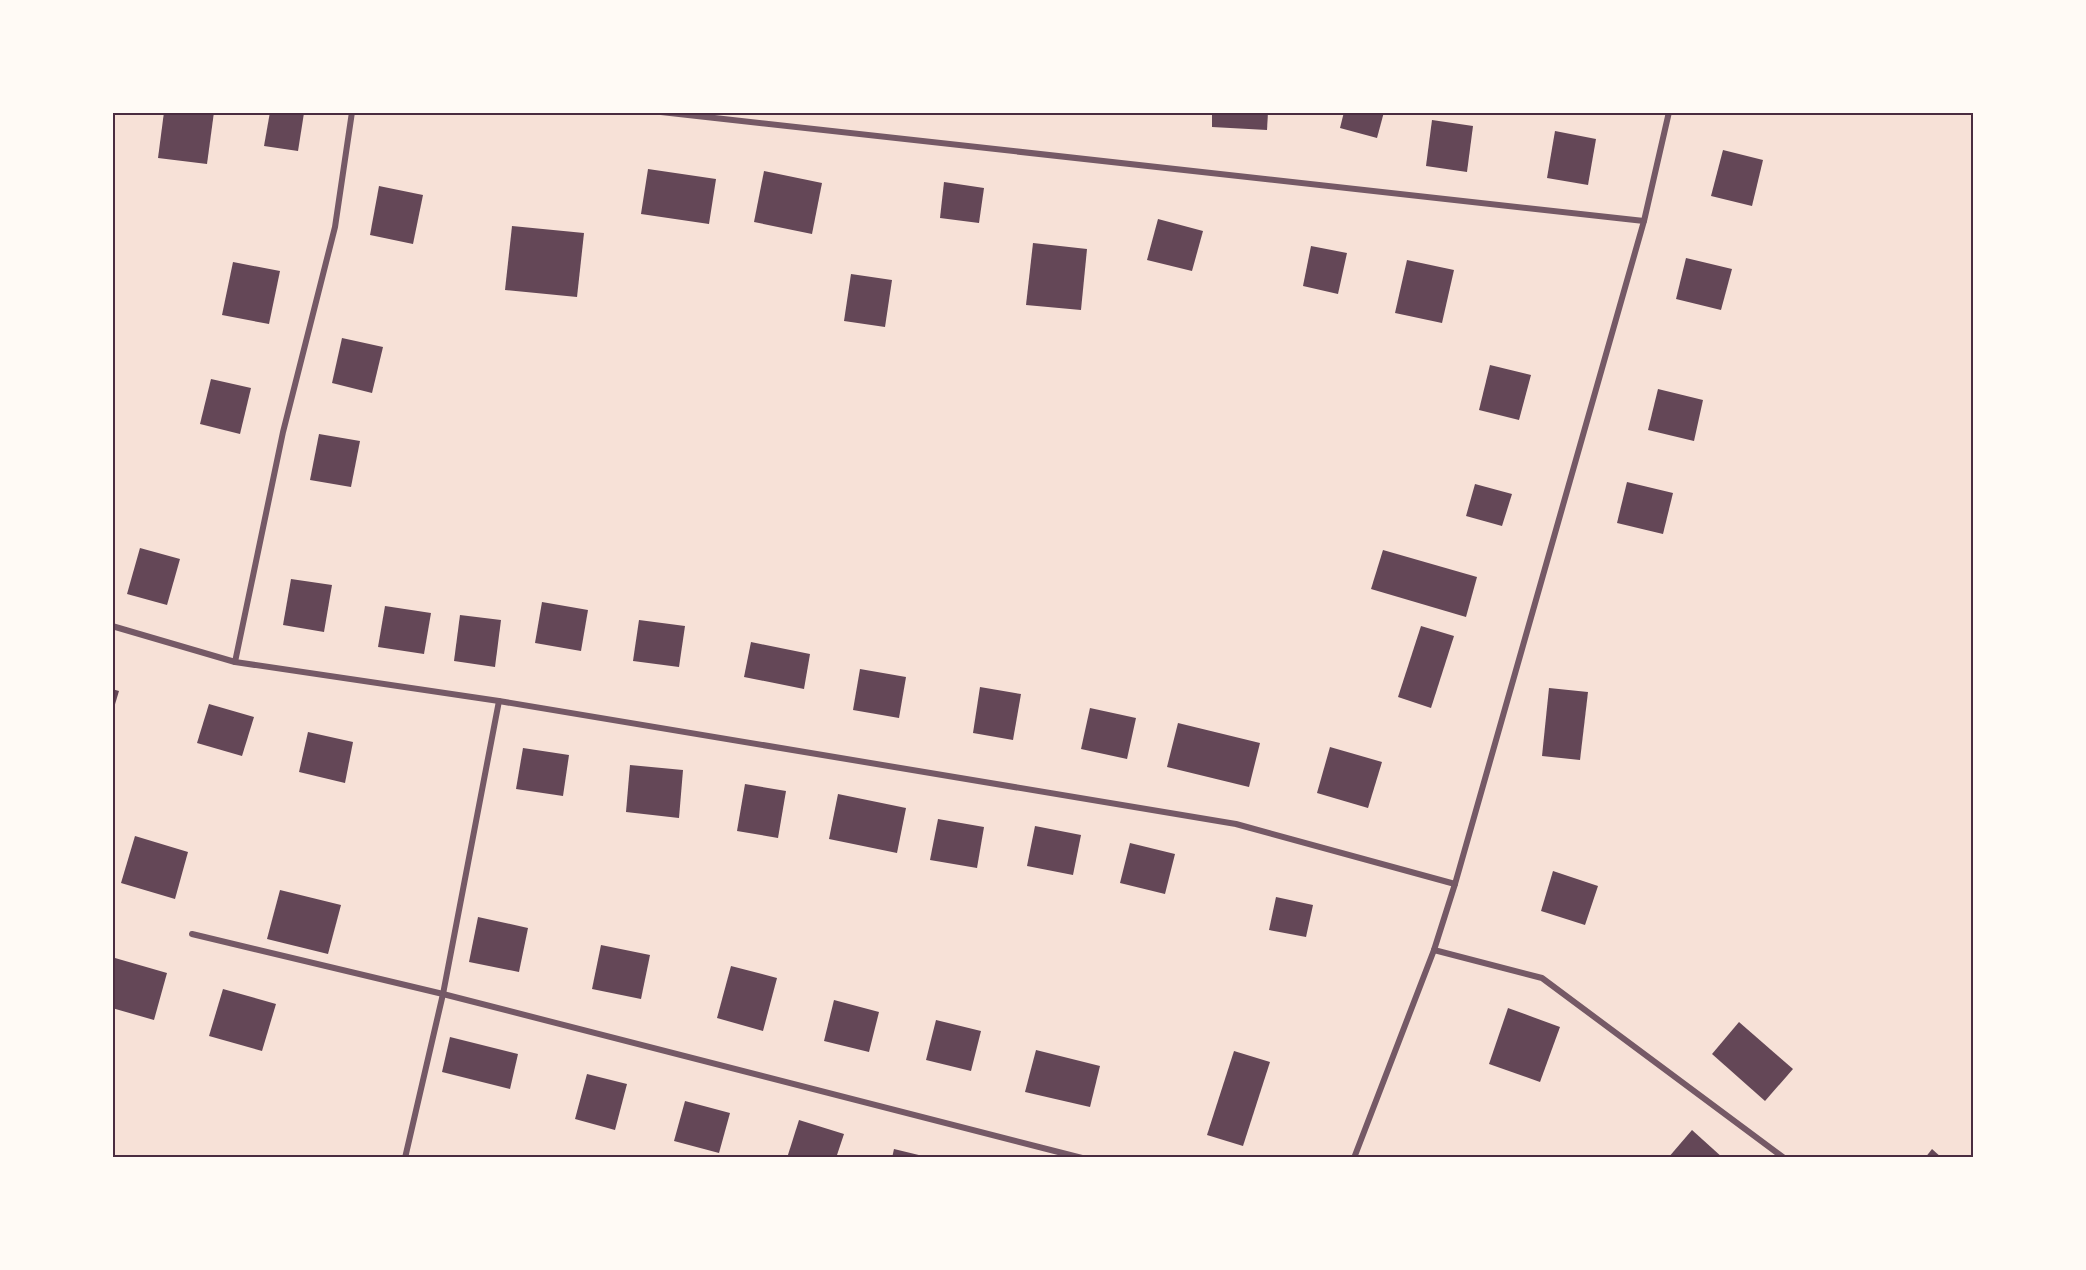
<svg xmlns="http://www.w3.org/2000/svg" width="2086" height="1270" viewBox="0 0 2086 1270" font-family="'DM Sans',sans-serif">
  <rect width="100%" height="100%" fill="#f7e1d7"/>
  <g fill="#644757">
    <path d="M164,112H214L207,164L158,158Z"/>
    <path d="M270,112L304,113L298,151L264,146Z"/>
    <path d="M1212,112H1268L1267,130L1212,127Z"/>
    <path d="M1344,112H1384L1377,138L1340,128Z"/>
    <path d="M1432,120L1473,126L1467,172L1426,166Z"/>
    <path d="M1555,131L1596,139L1588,185L1547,178Z"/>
    <path d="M1723,150L1763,160L1752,206L1711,196Z"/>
    <path d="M648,169L716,179L709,224L641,214Z"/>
    <path d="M764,171L822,183L812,234L754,222Z"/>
    <path d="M944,182L984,188L979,223L940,218Z"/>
    <path d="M379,186L423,195L413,244L370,235Z"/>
    <path d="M1158,219L1203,231L1192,271L1147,260Z"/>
    <path d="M512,226L584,233L577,297L505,290Z"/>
    <path d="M1033,243L1087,249L1081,310L1026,305Z"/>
    <path d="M1311,246L1347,253L1338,294L1303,286Z"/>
    <path d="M1686,258L1732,269L1721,310L1676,299Z"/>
    <path d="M1407,260L1454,270L1442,323L1395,313Z"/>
    <path d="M233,262L280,271L269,324L222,315Z"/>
    <path d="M851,274L892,280L885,327L844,321Z"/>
    <path d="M342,338L383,347L372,393L332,383Z"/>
    <path d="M1490,365L1531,375L1519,420L1479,410Z"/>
    <path d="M211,379L251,388L240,434L200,424Z"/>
    <path d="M1658,389L1703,400L1694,441L1648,430Z"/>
    <path d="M319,434L360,441L351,487L310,480Z"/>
    <path d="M1627,482L1673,493L1663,534L1617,523Z"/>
    <path d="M1475,484L1512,494L1502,526L1466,516Z"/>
    <path d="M140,548L180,559L167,605L127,594Z"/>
    <path d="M1383,550L1477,577L1466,617L1371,589Z"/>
    <path d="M291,579L332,585L324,632L283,625Z"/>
    <path d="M542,602L588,610L581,651L535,643Z"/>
    <path d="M385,606L431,613L424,654L378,647Z"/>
    <path d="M460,615L501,620L495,667L454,661Z"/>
    <path d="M639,620L685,626L679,667L633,661Z"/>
    <path d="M1421,626L1454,636L1431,708L1398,697Z"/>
    <path d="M751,642L810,654L804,689L744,677Z"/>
    <path d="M860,669L906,677L899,718L853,710Z"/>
    <path d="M980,687L1021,694L1013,740L973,733Z"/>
    <path d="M1549,688L1588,692L1580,760L1542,756Z"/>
    <path d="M112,689L119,691L113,711H112Z"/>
    <path d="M209,704L254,717L242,756L197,743Z"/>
    <path d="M1090,708L1136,718L1127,759L1081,749Z"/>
    <path d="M1178,723L1260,743L1249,787L1167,767Z"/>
    <path d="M308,732L353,742L345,783L299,772Z"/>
    <path d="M1330,747L1382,762L1368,808L1317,793Z"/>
    <path d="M523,748L569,755L563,796L516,789Z"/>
    <path d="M630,765L683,770L679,818L626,812Z"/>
    <path d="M745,784L786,791L778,838L737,831Z"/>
    <path d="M838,794L906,808L897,853L829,839Z"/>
    <path d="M938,819L984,827L977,868L930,860Z"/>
    <path d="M1035,826L1081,835L1073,875L1027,866Z"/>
    <path d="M135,836L188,852L175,899L121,883Z"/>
    <path d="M1130,843L1175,854L1165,894L1120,883Z"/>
    <path d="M1553,871L1598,886L1585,925L1541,911Z"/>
    <path d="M280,890L341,905L328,954L267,939Z"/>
    <path d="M1276,897L1313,905L1306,937L1269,930Z"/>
    <path d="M478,917L528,928L519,972L469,962Z"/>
    <path d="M601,945L650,955L641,999L592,989Z"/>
    <path d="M115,958L167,973L154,1020L112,1008Z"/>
    <path d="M731,966L777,978L763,1031L717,1018Z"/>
    <path d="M223,989L276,1004L262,1051L209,1036Z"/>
    <path d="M834,1000L879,1012L869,1052L824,1041Z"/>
    <path d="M1508,1008L1560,1027L1540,1082L1489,1064Z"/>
    <path d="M936,1020L981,1031L971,1071L926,1060Z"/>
    <path d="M1739,1022L1793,1069L1765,1101L1712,1054Z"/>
    <path d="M450,1037L518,1054L510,1089L442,1072Z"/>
    <path d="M1036,1050L1100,1066L1090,1107L1025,1092Z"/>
    <path d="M1234,1051L1270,1062L1243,1146L1207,1135Z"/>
    <path d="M587,1074L627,1084L615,1130L575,1119Z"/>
    <path d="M685,1101L730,1113L719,1153L674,1141Z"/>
    <path d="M799,1120L844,1134L836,1158H787Z"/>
    <path d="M1692,1130L1723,1158H1668Z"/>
    <path d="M894,1149L927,1157V1158H892Z"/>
    <path d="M1932,1149L1942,1158H1925Z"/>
  </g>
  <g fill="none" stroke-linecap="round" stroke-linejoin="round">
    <g stroke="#755966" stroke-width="6">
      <path d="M661,112L1644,221"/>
      <path d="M112,626L235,662L499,701L1236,824L1455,884"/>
      <path d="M235,662L283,432L335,227L352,112"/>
      <path d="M192,934L443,994L1082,1158"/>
      <path d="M1434,950L1542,978L1784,1158"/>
      <path d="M405,1158L443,994L499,701"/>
      <path d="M1354,1158L1434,950L1455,884L1644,221L1669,112"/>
    </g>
  </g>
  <rect width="2086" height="1270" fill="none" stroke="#fffaf5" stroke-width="228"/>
  <rect x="114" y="114" width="1858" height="1042" fill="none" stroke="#4a2c40" stroke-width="2"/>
</svg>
